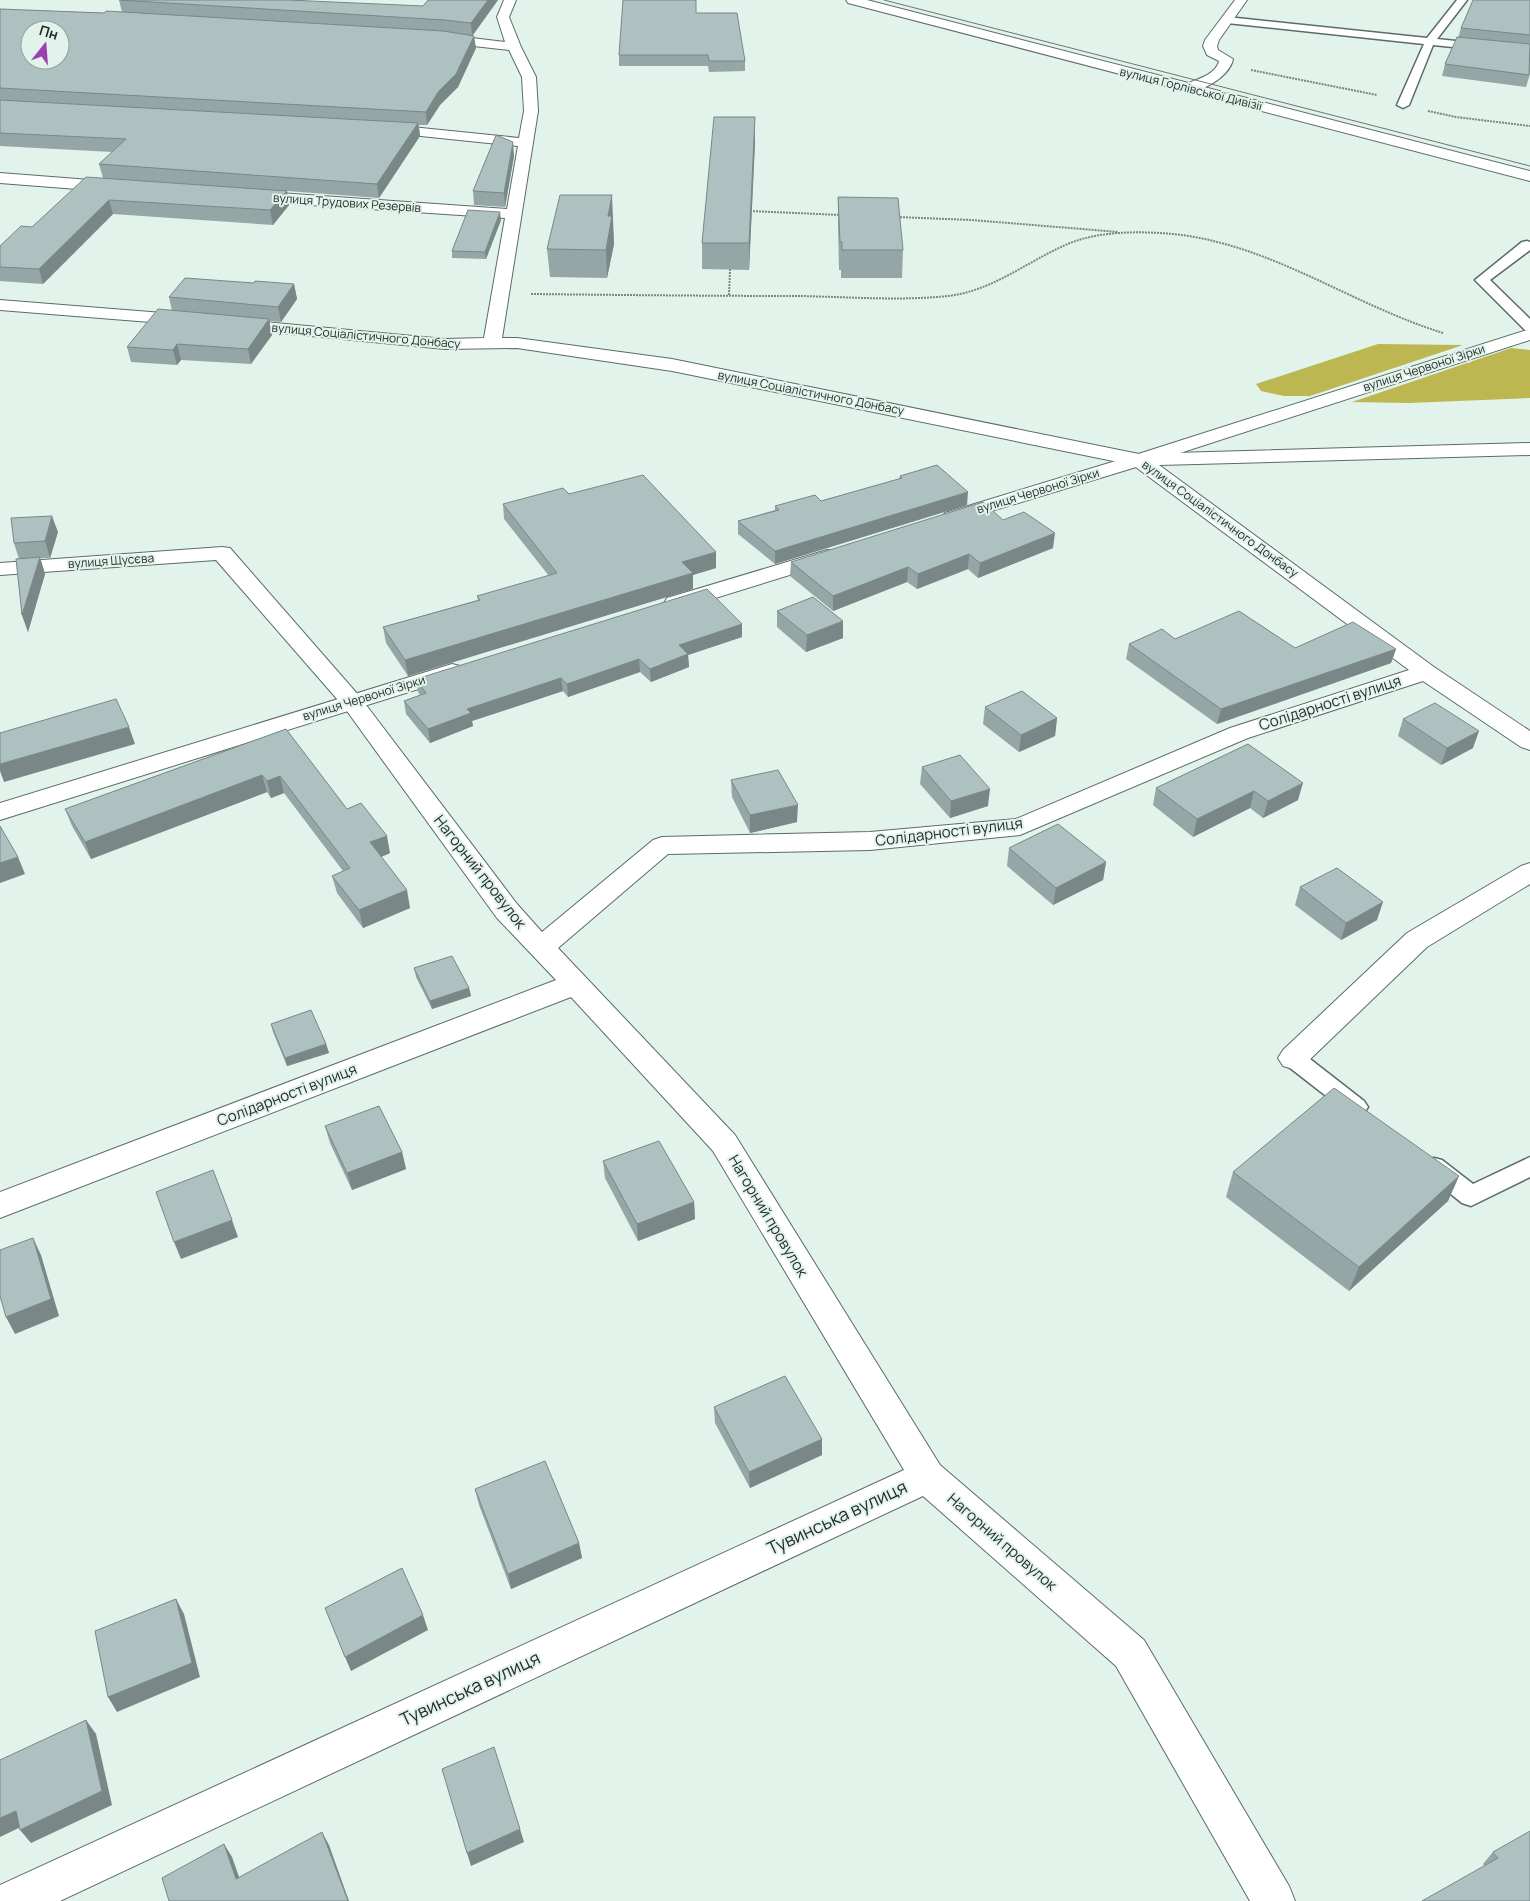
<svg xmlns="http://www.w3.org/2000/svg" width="1530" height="1901" viewBox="0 0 1530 1901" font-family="Manrope,sans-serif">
  <rect width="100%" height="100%" fill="#e2f3eb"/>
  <g fill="#bdb752">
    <path d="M1378,344L1463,345L1310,396H1284L1261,391L1256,384Z"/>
    <path d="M1511,348L1530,350V398L1409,403L1352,402Z"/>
  </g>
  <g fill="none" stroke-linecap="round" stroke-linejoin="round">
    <defs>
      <g id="service">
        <path d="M1457,0H1467L1437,39L1530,49V55L1433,45L1409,105L1403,108L1397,105L1424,44L1227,23L1222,20L1227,17L1427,38Z"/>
        <path d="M1527,241L1530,242V250L1490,280L1530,319V331L1525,330L1475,280L1522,242Z"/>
        <path d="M1293,1050L1301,1052L1364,1101L1368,1107L1364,1113L1356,1116L1348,1113L1285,1064L1282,1058L1285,1052Z"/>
        <path d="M1530,1157V1177L1471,1206L1462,1203L1426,1174L1422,1167L1426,1160L1434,1158L1442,1160L1473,1184Z"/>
      </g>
      <g id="minor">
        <path d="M504,0H516L509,17L521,47L536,77L538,111L502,338H517L672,359L1139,454L1530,443V455L1159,465L1434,667L1530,731V750L1521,747L1423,681L1248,738L1020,835L870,850L668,854L558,948L735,1135L940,1465L1144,1640L1289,1886L1295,1901H1250L1116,1666L923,1496L60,1901H0V1885L904,1470L713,1151L571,997L0,1218V1192L556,980L497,918L344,707L216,560L0,575V563L222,547L230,548L360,697L517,904L542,932L653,840L662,837L870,832L1016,819L1230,728L1409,670L1133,465L672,371L517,348L445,349L227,328L224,324L227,320L233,319L445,339L484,338L505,218L251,201L245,199L243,196L245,193L251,191L507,209L518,146L382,132L377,131L375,128L377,125L382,124L519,138L524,111L522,77L509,50L438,42L431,38L438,34L505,42L497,17Z"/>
        <path d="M1235,0H1247L1219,40L1217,46L1218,50L1233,59C1230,76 1200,95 1183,91L1181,88L1183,85C1195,80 1216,75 1219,61L1207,55L1203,46L1205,40Z"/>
        <path d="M0,173L116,182L122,184L124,187L122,190L116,192L0,183Z"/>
        <path d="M0,300L188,315L194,316L197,320L194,324L188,325L0,310Z"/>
        <path d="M1530,863V884L1427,947L1303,1066L1293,1069L1283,1066L1278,1058L1283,1050L1407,933L1521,866Z"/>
      </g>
      <g id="tertiary">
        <path d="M1530,329V340L1146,464L959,521L952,523L945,521L942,517L945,513L1132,456Z"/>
        <path d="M827,550L835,551L838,556L835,561L683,608L675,610L667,608L664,603L667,598Z"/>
        <path d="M452,664L460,666L464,671L460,676L0,820V803Z"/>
      </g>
      <path id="secondary" d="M846,0H867L1530,171V181L848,3Z"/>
    </defs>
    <use href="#service" stroke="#5c6c65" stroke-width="3"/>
    <use href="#minor" stroke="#5c6c65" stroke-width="2"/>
    <use href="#tertiary" stroke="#5c6c65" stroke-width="2"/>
    <use href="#secondary" stroke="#5c6c65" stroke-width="2"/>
    <g stroke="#7b8781" stroke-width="2" stroke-dasharray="2 1" stroke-linecap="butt">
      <path d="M1251,70L1377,95"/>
      <path d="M1428,111L1456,117L1530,126"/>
      <path d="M750,211L841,215"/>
      <path d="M897,217L972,220L1118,232"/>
      <path d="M531,294C621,295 711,296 801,296C850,297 900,301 948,296C993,291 1029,260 1070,243C1101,231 1139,231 1173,234C1271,244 1350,304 1443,333"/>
      <path d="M729,295L730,269"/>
    </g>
    <use href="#service" fill="#fff" fill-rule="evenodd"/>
    <use href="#minor" fill="#fff" fill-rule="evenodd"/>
    <use href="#tertiary" fill="#fff" fill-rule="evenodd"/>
    <use href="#secondary" fill="#fff" fill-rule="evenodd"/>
    <path stroke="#6d7772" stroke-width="1" d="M884,0L1530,166"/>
  </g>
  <g fill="#95a6a6">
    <path d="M119,0L423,6L428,0H498L473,35L476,48L458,87L440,105L427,125H419L420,136L379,198L287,191L289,205L273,225L113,214L43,284L0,281V246L32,227L103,178L99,164L112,152L0,146V9L104,13L122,12Z"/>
    <path d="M1530,0V74L1526,87L1442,76L1445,64L1458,38L1461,28Z"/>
    <path d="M696,13L745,61V71L709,72L708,66H619V55Z"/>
    <path d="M755,142L749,270L702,269V243Z"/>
    <path d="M514,156L505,207L474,205L473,191Z"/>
    <path d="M838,197L903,250L902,278H841V270H839L838,225Z"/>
    <path d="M501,220L486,259L452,258V251Z"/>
    <path d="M613,222V227L614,244L607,278L550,277L547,249Z"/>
    <path d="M254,283L294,284L297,299L281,322L269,321L272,335L251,364L181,360L177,365L131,362L127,347L172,311L169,297Z"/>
    <path d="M900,476L967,505L775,564L738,534V521L775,510V506L821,501L899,479Z"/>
    <path d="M569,494L716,568L693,575V589L408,676L386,643L383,627L478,600L477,596L549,576L504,519L503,504Z"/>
    <path d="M1003,520L1053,548L978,578L968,569L917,589L907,582L833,611L790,576L791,562Z"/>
    <path d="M58,532L50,558H40L45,574L28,632L22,615L19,559L14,543Z"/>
    <path d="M777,611L843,638L806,652L777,627Z"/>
    <path d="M742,637L688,655L689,667L651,682L640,672L568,697L563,691L472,721L473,726L430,743L406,714L404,701L420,695L418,692L416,679Z"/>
    <path d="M1129,644L1295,648L1396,649L1391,663L1217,724L1126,659Z"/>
    <path d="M985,707L1057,718L1055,736L1019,752L983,724Z"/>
    <path d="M1403,719L1473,748L1441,765L1398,736Z"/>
    <path d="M286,729L347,809L390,853L381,857L410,908L363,928L337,893L332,876L343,871L284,793L271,798L267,792L91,859L72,826L65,809Z"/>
    <path d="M1248,744L1298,800L1263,818L1250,808L1193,837L1153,805L1156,788Z"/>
    <path d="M922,767L988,806L950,818L920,784Z"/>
    <path d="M731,780L797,822L750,833L732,797Z"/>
    <path d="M1009,848L1106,862L1103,880L1053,905L1007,866Z"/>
    <path d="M1300,887L1377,920L1341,940L1295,905Z"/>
    <path d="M414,968L469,988L471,996L432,1009L416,977Z"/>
    <path d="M271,1024L326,1044L329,1053L287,1066L273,1032Z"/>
    <path d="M325,1126L402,1152L406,1169L352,1190L330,1143Z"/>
    <path d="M603,1161L694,1202L695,1219L638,1241L605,1178Z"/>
    <path d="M1233,1172L1459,1176L1448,1201L1349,1291L1226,1197Z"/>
    <path d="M714,1407L822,1455L750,1488L715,1423Z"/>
    <path d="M475,1489L579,1543L582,1558L511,1589L479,1505Z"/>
    <path d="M1493,1852L1530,1901L1484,1866L1483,1864Z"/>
  </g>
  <g fill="#798787">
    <path d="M488,0H498L472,36L471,23Z"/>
    <path d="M474,36L476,48L458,87L440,105L427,125L426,112Z"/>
    <path d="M755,117V142L749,270V243Z"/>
    <path d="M418,123L420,136L379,198L377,184Z"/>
    <path d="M513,142L514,156L505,207L504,193Z"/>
    <path d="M287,191L289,205L273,225L270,210Z"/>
    <path d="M612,195L614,244L607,278L606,250L608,216Z"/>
    <path d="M109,200L113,214L43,284L39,269Z"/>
    <path d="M500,212L501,220L486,259L485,252Z"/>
    <path d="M294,284L297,299L281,322L278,307Z"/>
    <path d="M269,319L272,335L251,364L248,349Z"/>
    <path d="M177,344L181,360L177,365L173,350Z"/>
    <path d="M968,492L967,505L775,564V551Z"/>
    <path d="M52,516L58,532L50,558L45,541Z"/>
    <path d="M1055,533L1053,548L978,578L980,563Z"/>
    <path d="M716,552V568L693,575V589L408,676L405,660L682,562Z"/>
    <path d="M969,554L968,569L917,589L918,574Z"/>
    <path d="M40,557L45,574L28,632L22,615Z"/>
    <path d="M908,567L907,582L833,611V596Z"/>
    <path d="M843,621V638L806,652L807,635Z"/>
    <path d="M742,624V637L688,655L689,667L651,682L650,669L679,645Z"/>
    <path d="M1396,649L1391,663L1217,724L1221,709Z"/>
    <path d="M639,659L640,672L568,697L567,684Z"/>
    <path d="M561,678L563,691L472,721L473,726L430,743L428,729L467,709Z"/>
    <path d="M1057,718L1055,736L1019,752L1021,735Z"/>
    <path d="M129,727L135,744L4,782L0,771V764Z"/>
    <path d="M1479,731L1473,748L1441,765L1447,748Z"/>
    <path d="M262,775L267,792L91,859L85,842Z"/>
    <path d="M280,776L284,793L271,798L267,781Z"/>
    <path d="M1303,783L1298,800L1263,818L1268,801Z"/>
    <path d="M990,789L988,806L950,818L951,801Z"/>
    <path d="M1254,791L1250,808L1193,837L1197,819Z"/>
    <path d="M798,805L797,822L750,833V815Z"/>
    <path d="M387,836L390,853L374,860L370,842Z"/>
    <path d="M18,857L25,874L0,883V863Z"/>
    <path d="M1106,862L1103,880L1053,905L1056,888Z"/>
    <path d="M407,890L410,908L363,928L359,910Z"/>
    <path d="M1383,902L1377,920L1341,940L1346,923Z"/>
    <path d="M469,988L471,996L432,1009L430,1001Z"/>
    <path d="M326,1044L329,1053L287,1066L285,1058Z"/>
    <path d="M402,1152L406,1169L352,1190L347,1173Z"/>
    <path d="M1459,1176L1448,1201L1349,1291L1359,1267Z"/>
    <path d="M694,1202L695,1219L638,1241L637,1224Z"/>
    <path d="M232,1220L238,1237L181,1259L174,1242Z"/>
    <path d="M33,1238L41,1255L59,1316L15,1334L6,1317Z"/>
    <path d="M822,1439V1455L750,1488L749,1472Z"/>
    <path d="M579,1543L582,1558L511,1589L508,1574Z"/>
    <path d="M176,1599L184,1614L200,1677L117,1712L108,1697Z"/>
    <path d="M423,1615L428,1630L351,1671L345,1657Z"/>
    <path d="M86,1720L96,1734L112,1805L31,1843L20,1830Z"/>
    <path d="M16,1811L27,1824L0,1837V1818Z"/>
    <path d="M520,1829L524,1842L471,1866L467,1853Z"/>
    <path d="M322,1832L329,1845L349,1901H348Z"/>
    <path d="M224,1844L232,1857L244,1891L236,1879Z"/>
  </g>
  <g fill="#adc1c1" stroke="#798787" fill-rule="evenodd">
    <path d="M119,0H288L423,6L428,0H488L471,23L444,20Z"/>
    <path d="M623,0H696V13H737L745,61H709L708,55H619Z"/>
    <path d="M1473,0H1530V35L1461,28Z"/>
    <path d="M0,9L104,13L106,11L443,31L474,36L456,74L438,92L426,112L0,88ZM30,30H60V60H30Z"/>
    <path d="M1457,37L1530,44L1529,75L1445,64Z"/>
    <path d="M0,100L418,123L377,184L99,164L126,139L0,133Z"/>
    <path d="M714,117H755L749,243H702Z"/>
    <path d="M496,135L513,142L504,193L473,191Z"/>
    <path d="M86,177L287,191L270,210L109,200L39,269L0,267V246L21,226L32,227Z"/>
    <path d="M560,195H612L608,216H612L606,250L547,249Z"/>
    <path d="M838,197L898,198L903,250H842V242H840Z"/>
    <path d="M468,210L500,212L485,252L452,251Z"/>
    <path d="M185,278L254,283L255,281L294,284L278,307L169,297Z"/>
    <path d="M158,309L269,319L248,349L177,344L173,350L127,347Z"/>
    <path d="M937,465L968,492L775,551L738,521L779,510L775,506L815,495L821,501L902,478L900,476Z"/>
    <path d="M643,475L716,552L682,562L693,573L405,660L383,627L480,600L477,596L557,573L503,504L563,488L569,494Z"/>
    <path d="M983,502L1003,520L1024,512L1055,533L980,563L969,554L918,574L908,567L833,596L791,562Z"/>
    <path d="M52,516L45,541L14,543L11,518Z"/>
    <path d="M40,557L22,615L16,559Z"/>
    <path d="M707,589L742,624L679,645L688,654L650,669L639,659L567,684L561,678L467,709L471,713L428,729L404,701L426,693L416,679Z"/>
    <path d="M813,597L843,621L807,635L777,611Z"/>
    <path d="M1239,611L1295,648L1353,622L1396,649L1221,709L1129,644L1162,629L1175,639Z"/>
    <path d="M1022,691L1057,718L1021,735L985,707Z"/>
    <path d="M116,699L129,727L0,764V733Z"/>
    <path d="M1435,703L1479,731L1447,748L1403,719Z"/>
    <path d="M286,729L347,809L361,803L387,836L370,842L407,890L359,910L332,876L350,868L280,776L267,781L262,775L85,842L65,809Z"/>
    <path d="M1248,744L1303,783L1268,801L1254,791L1197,819L1156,788Z"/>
    <path d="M960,755L990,789L951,801L922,767Z"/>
    <path d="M778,770L798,805L750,815L731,780Z"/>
    <path d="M1058,824L1106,862L1056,888L1009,848Z"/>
    <path d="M0,826L18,857L0,863Z"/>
    <path d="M1337,868L1383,902L1346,923L1300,887Z"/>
    <path d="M452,956L469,988L430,1001L414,968Z"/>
    <path d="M311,1010L326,1044L285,1058L271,1024Z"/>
    <path d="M1334,1088L1459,1176L1359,1267L1233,1172Z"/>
    <path d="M379,1106L402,1152L347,1173L325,1126Z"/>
    <path d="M659,1141L694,1202L637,1224L603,1161Z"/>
    <path d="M213,1170L232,1220L174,1242L156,1192Z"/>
    <path d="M33,1238L51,1299L6,1317L0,1296V1250Z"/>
    <path d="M785,1376L822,1439L749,1472L714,1407Z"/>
    <path d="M545,1461L579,1543L508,1574L475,1489Z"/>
    <path d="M402,1568L423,1615L345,1657L325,1608Z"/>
    <path d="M176,1599L192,1663L108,1697L95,1631Z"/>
    <path d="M86,1720L102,1791L20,1830L16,1811L0,1818V1760Z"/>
    <path d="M494,1747L520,1829L467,1853L442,1769Z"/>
    <path d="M1530,1831V1901H1422L1498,1858L1493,1852Z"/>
    <path d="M322,1832L348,1901H169L162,1878L224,1844L236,1879Z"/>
  </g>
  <g text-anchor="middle" stroke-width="4" stroke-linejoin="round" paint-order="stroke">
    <g font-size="12" fill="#262d2a" stroke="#e2f3eb">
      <text transform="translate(1191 89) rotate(14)" y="4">вулиця Горлівської Дивізії</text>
      <text transform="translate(347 203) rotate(4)" y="4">вулиця Трудових Резервів</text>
      <text transform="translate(366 336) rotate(5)" y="4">вулиця Соціалістичного Донбасу</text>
      <text transform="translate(1424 368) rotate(-18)" y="4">вулиця Червоної Зірки</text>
      <text transform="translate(811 393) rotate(11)" y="4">вулиця Соціалістичного Донбасу</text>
      <text transform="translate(1038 491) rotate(-17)" y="4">вулиця Червоної Зірки</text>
      <text transform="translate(1220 519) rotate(36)" y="4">вулиця Соціалістичного Донбасу</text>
      <text transform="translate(111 561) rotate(-4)" y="4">вулиця Щусєва</text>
      <text transform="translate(364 698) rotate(-17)" y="4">вулиця Червоної Зірки</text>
    </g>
    <g font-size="15" fill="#262d2a" stroke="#e2f3eb">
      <text transform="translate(1330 703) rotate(-18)" y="5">Солідарності вулиця</text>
      <text transform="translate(949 832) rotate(-7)" y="5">Солідарності вулиця</text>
      <text transform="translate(480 872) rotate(52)" y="5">Нагорний провулок</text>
      <text transform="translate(287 1095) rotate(-21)" y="5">Солідарності вулиця</text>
      <text transform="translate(768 1216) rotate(59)" y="5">Нагорний провулок</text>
      <text transform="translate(1002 1542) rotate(41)" y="5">Нагорний провулок</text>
    </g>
    <g font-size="18" fill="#262d2a" stroke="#e2f3eb">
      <text transform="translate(837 1518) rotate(-25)" y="6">Тувинська вулиця</text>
      <text transform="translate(470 1689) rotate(-25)" y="6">Тувинська вулиця</text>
    </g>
  </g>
  <g transform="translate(45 45) rotate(17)"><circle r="24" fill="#e2f3eb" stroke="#97a49e"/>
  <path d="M0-4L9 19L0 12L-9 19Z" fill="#9942ae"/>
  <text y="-8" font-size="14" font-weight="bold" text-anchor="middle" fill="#262d2a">Пн</text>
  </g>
</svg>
